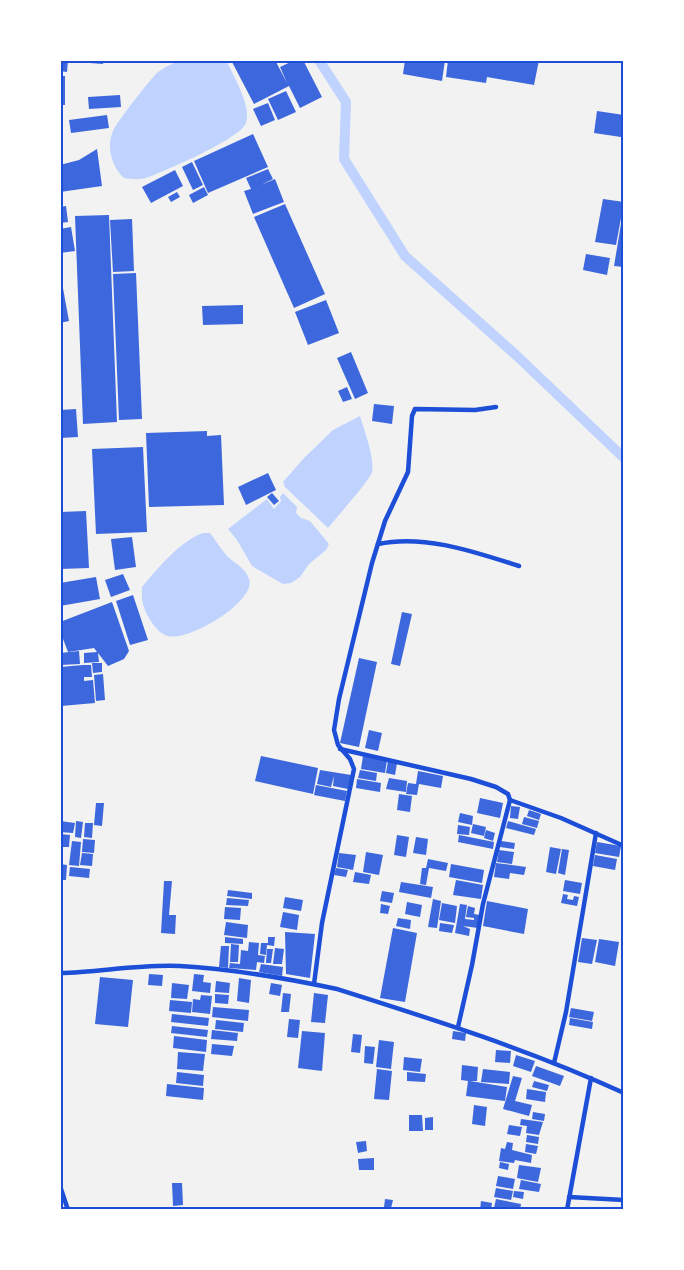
<svg xmlns="http://www.w3.org/2000/svg" width="684" height="1270" viewBox="0 0 684 1270" font-family="'Public Sans',sans-serif">
  <rect width="100%" height="100%" fill="#f2f2f2"/>
  <g fill="#bfd3fe">
    <path d="M183,60H223L227,62C234,77 252,107 246,123C240,139 165,171 146,178C139,180 131,179 124,178C112,167 106,147 113,131C116,123 151,78 158,72C165,67 175,62 183,60Z"/>
    <path d="M360,416C364,430 375,458 372,472C370,480 336,518 328,528L285,487L283,482L305,457L333,430Z"/>
    <path d="M283,493L297,507L296,513L301,518L310,521L329,544L326,550L309,564L300,577L291,583L283,584L252,566L237,540L228,529L267,499L274,509L281,501L280,497Z"/>
    <path d="M203,533H210C216,541 221,549 227,556C234,563 246,568 249,579C257,601 189,642 168,636C162,635 154,627 151,621C143,609 141,601 142,587C159,567 179,542 203,533Z"/>
  </g>
  <g fill="none" stroke-linecap="round" stroke-linejoin="round">
    <path stroke="#bfd3fe" stroke-width="10" d="M319,60L346,102L344,159L405,256L517,356L624,458"/>
  </g>
  <g fill="#3d67dc">
    <path d="M60,60H68L67,72L60,71Z"/>
    <path d="M76,60H104L103,64L76,62Z"/>
    <path d="M231,60H275L287,83L280,67L295,60H303L322,97L300,108L289,86L254,104Z"/>
    <path d="M405,60H445L442,81L403,74Z"/>
    <path d="M448,60H539L534,85L487,77L486,83L446,77Z"/>
    <rect x="60" y="76" width="5" height="29"/>
    <path d="M286,91L296,112L278,120L268,99Z"/>
    <path d="M120,95L121,107L89,109L88,97Z"/>
    <path d="M268,103L275,120L261,126L253,109Z"/>
    <path d="M597,111L624,115L621,137L594,133Z"/>
    <path d="M107,115L109,128L71,133L69,120Z"/>
    <path d="M253,134L268,167L208,193L194,161Z"/>
    <path d="M97,149L102,186L60,192V165L79,160Z"/>
    <path d="M192,162L203,185L193,190L182,167Z"/>
    <path d="M268,169L273,179L261,185L275,179L284,202L253,214L244,191L251,189L246,178Z"/>
    <path d="M175,170L183,186L151,203L142,187Z"/>
    <path d="M204,187L208,195L193,203L189,195Z"/>
    <path d="M177,192L180,197L171,202L168,197Z"/>
    <path d="M603,199L624,202L616,245L595,242Z"/>
    <path d="M285,204L325,294L294,308L254,217Z"/>
    <path d="M66,206L68,222L60,223V207Z"/>
    <path d="M109,215L117,422L83,424L75,216Z"/>
    <path d="M132,219L134,271L113,272L110,220Z"/>
    <path d="M621,224L624,225V267L614,266Z"/>
    <path d="M71,227L75,251L60,253V229Z"/>
    <path d="M586,254L610,258L607,275L583,270Z"/>
    <path d="M60,272L69,321L60,323Z"/>
    <path d="M136,273L142,419L119,420L113,274Z"/>
    <path d="M326,300L339,333L308,345L295,312Z"/>
    <path d="M243,305V324L203,325L202,306Z"/>
    <path d="M351,352L368,393L355,399L337,358Z"/>
    <path d="M347,387L352,399L343,402L338,391Z"/>
    <path d="M374,404L394,406L392,424L372,421Z"/>
    <path d="M76,409L78,437L60,438V410Z"/>
    <path d="M207,431V436L221,435L224,505L149,507L146,433Z"/>
    <path d="M143,447L147,532L96,534L92,449Z"/>
    <path d="M268,473L276,490L246,505L238,487Z"/>
    <path d="M272,493L279,501L274,505L267,497Z"/>
    <path d="M86,511L89,568L60,569V512Z"/>
    <path d="M132,537L136,567L115,570L111,539Z"/>
    <path d="M123,574L130,590L111,597L105,580Z"/>
    <path d="M96,577L100,599L60,606V583Z"/>
    <path d="M133,595L148,640L130,645L116,601Z"/>
    <path d="M112,602L129,651L124,659L108,666L98,653L99,662L84,663V653L97,652L94,648L68,652L60,631V622Z"/>
    <path d="M402,612L412,614L400,666L391,664Z"/>
    <path d="M79,651L80,664L60,665V653Z"/>
    <path d="M359,658L377,662L359,747L340,743Z"/>
    <path d="M92,663H102V672L93,673Z"/>
    <path d="M83,665H91L92,677H84V681L93,680L95,703L61,706L60,667Z"/>
    <path d="M103,674L105,700L96,701L94,675Z"/>
    <path d="M369,730L382,733L378,751L365,748Z"/>
    <path d="M261,756L318,768L313,794L255,781Z"/>
    <path d="M363,756L387,760L385,773L361,769Z"/>
    <path d="M388,761L397,763L395,775L386,773Z"/>
    <path d="M320,770L351,775L348,789L333,786L334,776L331,787L317,784Z"/>
    <path d="M360,770L377,773L376,781L358,778Z"/>
    <path d="M418,771L443,776L441,788L419,784L417,795L406,794L408,783L416,784Z"/>
    <path d="M389,778L407,781L406,792L386,789Z"/>
    <path d="M357,779L381,783L380,792L356,788Z"/>
    <path d="M316,785L347,791L345,801L314,795Z"/>
    <path d="M399,794L412,796L410,812L397,810Z"/>
    <path d="M480,798L503,803L500,818L477,813Z"/>
    <path d="M96,803H104L102,826L94,825Z"/>
    <path d="M511,806L520,807L518,819L510,818Z"/>
    <path d="M529,810L541,814L539,820L527,816Z"/>
    <path d="M460,813L473,816L472,825L458,822Z"/>
    <path d="M524,817L539,821L537,828L522,824Z"/>
    <path d="M60,821L75,823L73,833L60,832Z"/>
    <path d="M76,821L83,822L81,838L75,837Z"/>
    <path d="M508,821L536,829L534,835L506,828Z"/>
    <path d="M85,823H93L92,838L84,837Z"/>
    <path d="M473,824L486,827L484,836L471,833Z"/>
    <path d="M458,825L470,827L469,835L457,834Z"/>
    <path d="M486,830L495,833L493,841L484,838Z"/>
    <path d="M60,834L70,835L69,847H60Z"/>
    <path d="M397,835L409,837L406,857L394,855Z"/>
    <path d="M459,835L494,842L493,849L458,842Z"/>
    <path d="M416,837L428,839L426,855L413,853Z"/>
    <path d="M83,839L95,840L94,853L82,852Z"/>
    <path d="M72,841L81,842L79,866L69,865Z"/>
    <path d="M501,841L515,843L514,849L500,847Z"/>
    <path d="M597,842L621,846L619,857L595,853Z"/>
    <path d="M550,847L561,849L556,874L546,872Z"/>
    <path d="M562,849L569,850L565,875L558,873Z"/>
    <path d="M499,850L514,852L512,864L497,862Z"/>
    <path d="M366,852L383,855L379,875L363,872Z"/>
    <path d="M82,853L93,854L92,866L80,865Z"/>
    <path d="M339,853L356,855L353,870L337,867Z"/>
    <path d="M595,855L617,859L615,870L593,866Z"/>
    <path d="M428,859L448,863L446,871L429,868L426,885L420,884L422,868H426Z"/>
    <path d="M496,863L526,867L524,875L510,873L509,879L494,877Z"/>
    <path d="M60,864L67,865L66,880H60Z"/>
    <path d="M451,864L484,870L482,883L449,877Z"/>
    <path d="M70,867L90,869L89,878L69,876Z"/>
    <path d="M336,868L348,870L346,877L334,875Z"/>
    <path d="M355,872L371,875L369,884L353,882Z"/>
    <path d="M456,880L483,885L481,899L453,895Z"/>
    <path d="M565,880L582,883L580,894L563,891Z"/>
    <path d="M164,881H172L169,915H176L175,934L161,933Z"/>
    <path d="M401,882L433,887L431,898L399,892Z"/>
    <path d="M228,890L252,893V899L227,896Z"/>
    <path d="M382,891L394,893L392,903L380,901Z"/>
    <path d="M563,894L568,895L567,899L573,900L574,896L579,897L577,906L561,903Z"/>
    <path d="M285,897L303,900L301,911L283,908Z"/>
    <path d="M227,898L249,900L248,906L226,905Z"/>
    <path d="M433,899L441,901L437,928L428,927Z"/>
    <path d="M487,901L528,909L524,934L483,926Z"/>
    <path d="M407,902L422,905L420,917L405,914Z"/>
    <path d="M442,903L457,906L455,923L439,920Z"/>
    <path d="M381,904L390,906L388,914L380,913Z"/>
    <path d="M460,904L467,905L465,919L474,920V918L466,917L468,906L475,908L474,914L480,915L478,928L463,926L470,929L469,936L455,933Z"/>
    <path d="M225,907L241,908L240,920L224,919Z"/>
    <path d="M283,912L299,915L297,930L280,927Z"/>
    <path d="M398,918L411,920L410,929L396,926Z"/>
    <path d="M226,922L248,925L247,938L224,935Z"/>
    <path d="M440,923L454,925L452,933L439,931Z"/>
    <path d="M393,928L417,933L405,1002L380,998Z"/>
    <path d="M285,932L315,934L310,978L286,974Z"/>
    <path d="M225,937L243,939V944L225,943Z"/>
    <path d="M268,937H275L274,946L267,945L266,955L260,954L261,943H268Z"/>
    <path d="M582,938L597,940L592,964L578,962Z"/>
    <path d="M599,939L619,942L615,966L595,962Z"/>
    <path d="M249,942L259,943L258,955L265,956L264,963L257,962L256,970L229,968L230,963L240,964L241,950L248,951Z"/>
    <path d="M231,944L239,945L238,962H230Z"/>
    <path d="M221,946H229L228,968L219,967Z"/>
    <path d="M275,948L284,949L282,964H273Z"/>
    <path d="M267,949H273L271,963H266Z"/>
    <path d="M261,964L283,967L282,976L259,972Z"/>
    <path d="M149,974L163,975L162,986L148,985Z"/>
    <path d="M194,974L204,975L203,982L211,983L210,993L192,991Z"/>
    <path d="M100,977L133,980L128,1027L95,1024Z"/>
    <path d="M239,978L251,980L249,1003L237,1001Z"/>
    <path d="M216,981L230,983L229,993L215,992Z"/>
    <path d="M172,983L189,985L187,999L171,998Z"/>
    <path d="M271,983L282,985L280,996L269,994Z"/>
    <path d="M283,993L291,994L289,1012H281Z"/>
    <path d="M314,993L328,995L325,1023L311,1022Z"/>
    <path d="M215,994L229,995L228,1004L215,1003Z"/>
    <path d="M201,995L212,996L210,1014L192,1012L193,999L200,1000Z"/>
    <path d="M170,1000L192,1002L191,1013L169,1011Z"/>
    <path d="M213,1007L249,1010L248,1021L212,1017Z"/>
    <path d="M571,1008L594,1012L592,1021L569,1017Z"/>
    <path d="M172,1014L209,1018L208,1026L171,1022Z"/>
    <path d="M570,1018L593,1022L592,1029L569,1025Z"/>
    <path d="M289,1019L300,1020L298,1038L287,1037Z"/>
    <path d="M216,1020L244,1023L243,1032L215,1029Z"/>
    <path d="M172,1026L208,1030L207,1037L171,1033Z"/>
    <path d="M212,1030L238,1033L237,1041L211,1039Z"/>
    <path d="M302,1031L325,1033L322,1071L298,1068Z"/>
    <path d="M453,1031L466,1033L465,1041L452,1039Z"/>
    <path d="M353,1034L362,1035L360,1053L351,1052Z"/>
    <path d="M174,1036L207,1040L206,1052L173,1048Z"/>
    <path d="M379,1040L394,1042L391,1069L376,1067Z"/>
    <path d="M212,1044L234,1046L232,1056L211,1054Z"/>
    <path d="M365,1046L375,1047L373,1064L364,1063Z"/>
    <path d="M496,1050L511,1051L510,1063L495,1062Z"/>
    <path d="M178,1052L205,1054L203,1071L177,1069Z"/>
    <path d="M516,1055L535,1061L531,1072L513,1066Z"/>
    <path d="M404,1057L422,1059L420,1072L403,1070Z"/>
    <path d="M462,1065L478,1067L477,1081H470L507,1087L505,1101L466,1096L468,1081L461,1080Z"/>
    <path d="M536,1066L564,1076L560,1086L532,1076Z"/>
    <path d="M377,1069L392,1071L389,1100L374,1099Z"/>
    <path d="M483,1069L510,1072L509,1084L481,1082Z"/>
    <path d="M177,1072L204,1075L203,1086L176,1083Z"/>
    <path d="M407,1072L426,1074L425,1082L407,1081Z"/>
    <path d="M513,1076L522,1078L515,1101L532,1105L529,1116L503,1109Z"/>
    <path d="M534,1081L549,1085L547,1091L532,1087Z"/>
    <path d="M167,1084L204,1088L203,1100L166,1096Z"/>
    <path d="M527,1089L546,1092L545,1102L526,1099Z"/>
    <path d="M474,1105L487,1107L485,1126L472,1124Z"/>
    <path d="M533,1112L545,1114L544,1121L532,1119Z"/>
    <path d="M409,1115H422L423,1131H409Z"/>
    <path d="M433,1117V1130H425V1118Z"/>
    <path d="M521,1119L543,1122L539,1135L526,1133L527,1126L520,1125Z"/>
    <path d="M509,1125L522,1127L520,1136L507,1134Z"/>
    <path d="M527,1135L539,1137L538,1144L526,1142Z"/>
    <path d="M366,1141L367,1151L358,1153L356,1142Z"/>
    <path d="M507,1142L513,1143L512,1150L532,1155L531,1163L515,1160L514,1163L499,1161L501,1148L505,1149Z"/>
    <path d="M526,1144L538,1146L536,1154L525,1152Z"/>
    <path d="M374,1158V1170H359L358,1159Z"/>
    <path d="M500,1162L509,1164L508,1170L499,1168Z"/>
    <path d="M519,1165L541,1168L538,1182L517,1178Z"/>
    <path d="M498,1176L515,1179L513,1189L496,1186Z"/>
    <path d="M521,1180L541,1184L539,1192L519,1189Z"/>
    <path d="M172,1183H182L183,1205L173,1206Z"/>
    <path d="M496,1188L513,1191L511,1200L494,1197Z"/>
    <path d="M514,1191L524,1192L523,1199L513,1197Z"/>
    <path d="M385,1199L393,1200L391,1208L384,1207Z"/>
    <path d="M496,1199L521,1204L520,1210L494,1208Z"/>
    <path d="M481,1201L492,1203L491,1210H480Z"/>
  </g>
  <g fill="none" stroke-linecap="round" stroke-linejoin="round">
    <g stroke="#1d4ed8" stroke-width="4.5">
      <path d="M378,544C424,534 475,552 519,566"/>
      <path d="M340,749L471,779L496,787L508,794L510,800L561,818L624,846"/>
      <path d="M60,973C100,972 140,964 180,966C233,969 285,978 337,989C435,1020 530,1050 624,1093"/>
      <path d="M314,984L322,923L354,769L350,759L338,745L334,730L339,699L372,563L385,521L408,472L412,416L415,409L475,410L496,407"/>
      <path d="M458,1027L472,965L483,904L510,800"/>
      <path d="M554,1063L566,1012L596,833"/>
      <path d="M60,1186L68,1210"/>
      <path d="M569,1197L624,1200"/>
      <path d="M567,1210L591,1078"/>
    </g>
  </g>
  <rect width="684" height="1270" fill="none" stroke="#ffffff" stroke-width="123"/>
  <rect x="62" y="62" width="560" height="1146" fill="none" stroke="#1d4ed8" stroke-width="2"/>
</svg>
